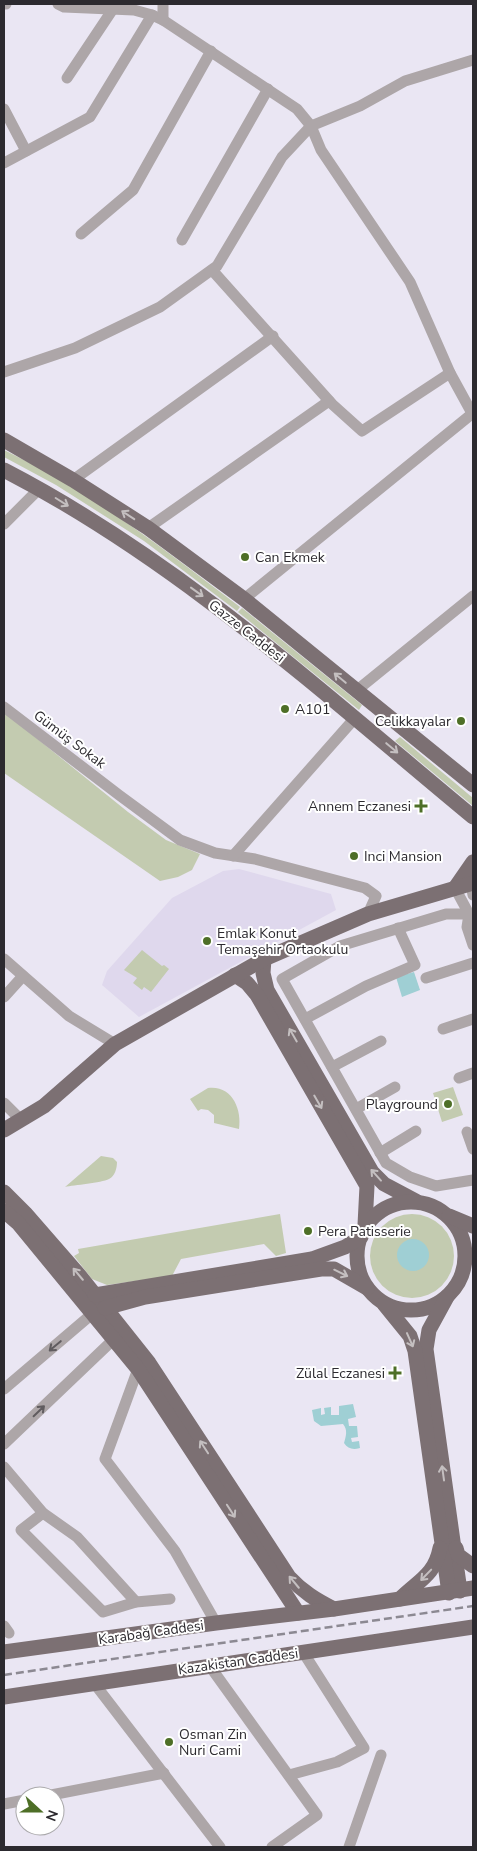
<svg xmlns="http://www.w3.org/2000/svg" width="477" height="1851" viewBox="0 0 477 1851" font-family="'Nunito Sans',sans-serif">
  <rect width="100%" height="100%" fill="#eae6f3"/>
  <path fill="#dfd8ed" d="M239,869L331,894L336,910L139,1017L102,985L107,971L172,898L223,871Z"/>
  <g fill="#c3cbb0">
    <path d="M4,450C90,491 165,550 240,607L237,611L144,541L56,485L4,457Z"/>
    <path d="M242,608L362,705L359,710L238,612Z"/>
    <path d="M4,712L128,812L166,840L200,854L192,870L178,877L160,881L4,773Z"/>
    <path d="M400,737L473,798V806L395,741Z"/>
    <path d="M142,950L162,966L164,965L169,969L151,992L144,987L142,990L133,983L137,978L124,970Z"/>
    <path d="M453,1087L463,1115L442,1122L433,1093Z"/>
    <path d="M208,1088C232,1085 242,1109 239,1129L214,1123V1115L208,1110L201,1109L198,1111L190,1099Z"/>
    <path d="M101,1156L113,1158L117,1162C117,1168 115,1176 109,1179C101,1183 74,1185 65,1187Z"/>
    <path d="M280,1214L286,1253L276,1256L264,1244L181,1259L172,1276L107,1285L92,1279L74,1256L79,1253L78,1249Z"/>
    <circle cx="412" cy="1256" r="42"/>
  </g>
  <g fill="#9fcfd4">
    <path d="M414,972L420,990L402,997L396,977Z"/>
    <circle cx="413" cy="1255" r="16"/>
    <path d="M353,1404L356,1417L348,1419L349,1426H357L358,1437L351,1438L352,1442L359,1441L360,1448C353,1450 348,1449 344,1443C346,1436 348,1430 343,1424L321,1426L314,1421L312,1410L321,1408V1415L325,1414L324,1408L331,1407V1415H339V1406Z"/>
  </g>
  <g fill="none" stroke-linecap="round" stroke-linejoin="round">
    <g stroke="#ada6a8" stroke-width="11">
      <path d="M4,4H6"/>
      <path d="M58,4L64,7L134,10L152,15L163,20L297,109L311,126L321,150L410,282L450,373L473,415"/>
      <path d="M163,20V4"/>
      <path d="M67,78L113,9"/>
      <path d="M4,109L26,151"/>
      <path d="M4,163L90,117L152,15"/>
      <path d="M81,234L133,190L211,51"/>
      <path d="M182,240L268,89"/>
      <path d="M212,270L332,404L362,431L450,373"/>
      <path d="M4,372L75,348L160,307L217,266L282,157L311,126L360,106L405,81L473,60"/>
      <path d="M73,480L273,336"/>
      <path d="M4,524L40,488"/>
      <path d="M148,528L329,401"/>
      <path d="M244,599L473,413"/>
      <path d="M356,691L473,596"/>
      <path d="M4,707L119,795L180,840L215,853L255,859L365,888L376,896L368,914"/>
      <path d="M233,856L355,718"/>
      <path d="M471,884L473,895"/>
      <path d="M455,888L469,914L467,927L473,945"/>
      <path d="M469,914H446L340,946L282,979L386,1163L410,1177L436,1186L473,1180"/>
      <path d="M4,959L69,1016L115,1044"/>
      <path d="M426,978L473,963"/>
      <path d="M4,997L23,976"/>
      <path d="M305,1019L366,986L415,965L398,928"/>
      <path d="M443,1029L473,1019"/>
      <path d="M332,1067L381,1041"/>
      <path d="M459,1078L473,1073"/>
      <path d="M4,1103L21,1120"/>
      <path d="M356,1109L395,1087"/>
      <path d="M467,1132L473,1149"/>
      <path d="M380,1153L416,1131"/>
      <path d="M138,1369L105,1459L175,1551L216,1623"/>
      <path d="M4,1389L92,1314L98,1311"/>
      <path d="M4,1444L114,1339"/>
      <path d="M4,1467L43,1513L77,1537L136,1602"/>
      <path d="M43,1513L21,1530L103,1612L136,1602L170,1599"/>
      <path d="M4,1626L9,1633"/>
      <path d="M209,1665L317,1815L272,1847"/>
      <path d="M94,1683L220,1847"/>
      <path d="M289,1775L337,1762L364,1748L303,1652"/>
      <path d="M46,1796L164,1773"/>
      <path d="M4,1804L25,1800"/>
      <path d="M349,1847L381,1755"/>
    </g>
    <g stroke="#7c7073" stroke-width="15">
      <path d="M4,440L73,480L148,528L244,599L473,785"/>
      <path d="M4,470C178,560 323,693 473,817"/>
      <path d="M455,888L473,862"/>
      <path d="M264,959L263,973L267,990L372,1172L384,1184L416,1201"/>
      <path d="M235,975L247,983L257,995L367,1186L365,1225"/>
      <path d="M4,1130L44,1106L115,1044L264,959L368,914L473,883"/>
      <path d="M4,1192L25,1213L79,1275L149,1363L289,1577C303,1592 316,1600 334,1609"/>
      <circle cx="411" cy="1256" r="54"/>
      <path d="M4,1211L18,1223L138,1369L298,1613"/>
      <path d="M449,1216L473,1226"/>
      <path d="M95,1295L312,1259L345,1247L361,1237"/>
      <path d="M447,1297L429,1330L426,1349L460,1591"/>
      <path d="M384,1304L410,1336L415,1351L449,1593"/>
      <path d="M105,1308L145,1297L321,1269H334L367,1288"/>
      <path d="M456,1548L458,1555L473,1566"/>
      <path d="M400,1599C418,1581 435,1575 440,1548"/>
      <path d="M4,1652L216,1623L334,1609L473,1588"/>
      <path d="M4,1697L473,1627"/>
    </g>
    <path stroke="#8c8992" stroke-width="2.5" stroke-dasharray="8 4" stroke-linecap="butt" d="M4,1675L473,1606"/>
  </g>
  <defs><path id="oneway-shaft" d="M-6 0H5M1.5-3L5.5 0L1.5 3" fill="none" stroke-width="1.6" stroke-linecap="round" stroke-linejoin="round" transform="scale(1.25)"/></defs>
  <g stroke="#c4bfc0">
    <use href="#oneway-shaft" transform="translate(62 502) rotate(32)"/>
    <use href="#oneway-shaft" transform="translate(128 515) rotate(-147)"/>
    <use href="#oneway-shaft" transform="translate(197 592) rotate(36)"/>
    <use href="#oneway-shaft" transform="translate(340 678) rotate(-140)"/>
    <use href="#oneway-shaft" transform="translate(392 748) rotate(40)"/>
    <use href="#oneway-shaft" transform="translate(293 1035) rotate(-120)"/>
    <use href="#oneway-shaft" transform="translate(318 1102) rotate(60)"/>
    <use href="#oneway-shaft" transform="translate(376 1175) rotate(-132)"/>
    <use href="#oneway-shaft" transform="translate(341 1273) rotate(26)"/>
    <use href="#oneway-shaft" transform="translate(78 1274) rotate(-130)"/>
    <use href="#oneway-shaft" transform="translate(410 1340) rotate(66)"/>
    <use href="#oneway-shaft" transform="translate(204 1447) rotate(-123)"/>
    <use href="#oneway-shaft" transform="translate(443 1473) rotate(-98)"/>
    <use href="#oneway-shaft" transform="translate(231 1511) rotate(57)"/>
    <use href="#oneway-shaft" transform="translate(426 1575) rotate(134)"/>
    <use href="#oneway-shaft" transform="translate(294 1582) rotate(-130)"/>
  </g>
  <g stroke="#605c5f">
    <use href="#oneway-shaft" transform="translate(55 1346) rotate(140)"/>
    <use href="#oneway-shaft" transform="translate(39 1411) rotate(-44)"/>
  </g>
  <g fill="#4e6f27" stroke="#fff" stroke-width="2">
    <circle cx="245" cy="557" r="5"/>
    <circle cx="285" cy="709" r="5"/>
    <circle cx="461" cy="721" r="5"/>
    <path d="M418.5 798.5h5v5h5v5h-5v5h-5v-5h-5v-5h5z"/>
    <circle cx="354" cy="856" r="5"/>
    <circle cx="207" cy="941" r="5"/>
    <circle cx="448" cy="1104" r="5"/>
    <circle cx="308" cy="1231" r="5"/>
    <path d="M392.5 1365.5h5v5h5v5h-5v5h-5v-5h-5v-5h5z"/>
    <circle cx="169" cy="1742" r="5"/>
  </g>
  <g text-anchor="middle" stroke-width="4" stroke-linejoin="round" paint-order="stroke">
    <g font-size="14" fill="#2c2a2f" stroke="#fff" text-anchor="start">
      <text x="255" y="562">Can Ekmek</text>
      <text x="295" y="714">A101</text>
      <text x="451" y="726" text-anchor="end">Celikkayalar</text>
      <text x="411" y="811" text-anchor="end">Annem Eczanesi</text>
      <text x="364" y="861">Inci Mansion</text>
      <text x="217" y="938">Emlak Konut<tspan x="217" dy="16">Temaşehir Ortaokulu</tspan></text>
      <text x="438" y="1109" text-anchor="end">Playground</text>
      <text x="318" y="1236">Pera Patisserie</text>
      <text x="385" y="1378" text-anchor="end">Zülal Eczanesi</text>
      <text x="179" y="1739">Osman Zin<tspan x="179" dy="16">Nuri Cami</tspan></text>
    </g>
    <g font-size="14" fill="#2c2a2f" stroke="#fff">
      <text transform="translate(247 631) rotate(38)" y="5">Gazze Caddesi</text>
      <text transform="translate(70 739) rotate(37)" y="5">Gümüş Sokak</text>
      <text transform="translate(151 1632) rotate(-8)" y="5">Karabağ Caddesi</text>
      <text transform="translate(238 1661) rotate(-8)" y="5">Kazakistan Caddesi</text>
    </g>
  </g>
  <rect width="477" height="1851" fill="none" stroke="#2c2a2f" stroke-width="10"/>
  <g transform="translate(40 1811) rotate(111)"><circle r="24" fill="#ffffff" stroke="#abaaac"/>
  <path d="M0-4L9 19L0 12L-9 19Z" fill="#4e6f27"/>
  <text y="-8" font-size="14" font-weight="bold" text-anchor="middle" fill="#2c2a2f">N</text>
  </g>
</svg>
